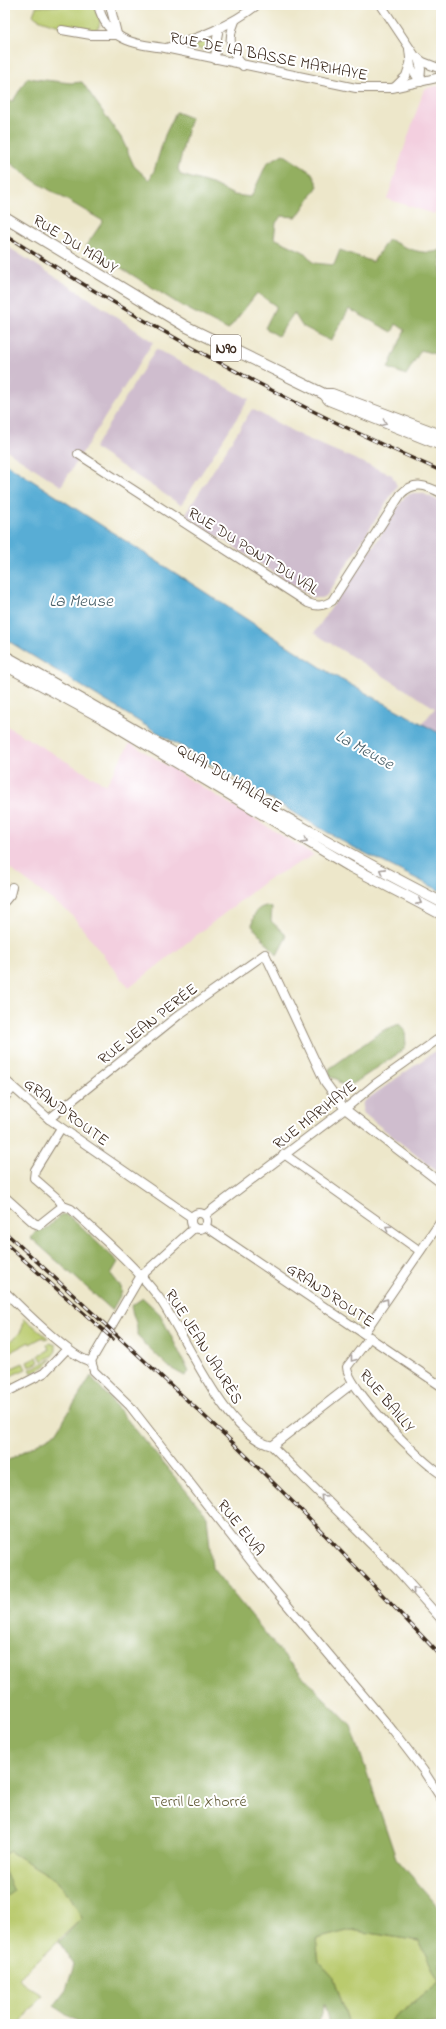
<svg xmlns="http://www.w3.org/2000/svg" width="446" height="2029" viewBox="0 0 446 2029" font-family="'Indie Flower',sans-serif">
  <rect width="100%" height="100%" fill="#fff"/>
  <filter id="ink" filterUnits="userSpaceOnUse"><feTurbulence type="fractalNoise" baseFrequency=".025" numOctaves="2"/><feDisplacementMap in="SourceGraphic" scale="8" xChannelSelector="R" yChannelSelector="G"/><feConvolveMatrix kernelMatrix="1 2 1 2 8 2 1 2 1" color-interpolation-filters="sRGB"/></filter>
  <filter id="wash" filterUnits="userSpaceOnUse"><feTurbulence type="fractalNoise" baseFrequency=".012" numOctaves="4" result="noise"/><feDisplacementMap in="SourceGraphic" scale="16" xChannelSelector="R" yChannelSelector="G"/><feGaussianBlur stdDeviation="0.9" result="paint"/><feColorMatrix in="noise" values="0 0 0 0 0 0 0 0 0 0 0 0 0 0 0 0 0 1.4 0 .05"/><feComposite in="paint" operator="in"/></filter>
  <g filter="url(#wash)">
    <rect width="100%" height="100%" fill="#ede7ca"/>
    <g fill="#f3cfdf">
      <path d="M441,85V201L434,214L387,199L424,89Z"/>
      <path d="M5,725L106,785L130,743L314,855L267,880L129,988L71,914L9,868L5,872Z"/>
    </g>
    <g fill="#cfbdce">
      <path d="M5,245L90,299L153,342L61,486L5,449Z"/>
      <path d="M156,349L249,399L181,505L94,448Z"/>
      <path d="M252,409L303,437L392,475L397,486L348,563L327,595L321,598H313L185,515Z"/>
      <path d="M413,493H422L441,502V734L422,724L435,708L314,633L381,535L405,496Z"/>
      <path d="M441,1047V1175L362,1112L363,1102Z"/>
    </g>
    <g fill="#bacb6e" stroke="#7a7a46">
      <path d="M74,5C78,5 85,4 90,5C99,8 103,23 97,30C88,33 38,23 33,15L36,7Z"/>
      <path d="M210,39L212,41L211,51L189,47Z"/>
      <path d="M24,1318L48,1338L44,1339L43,1337L30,1344L29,1342L5,1355V1344C17,1338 24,1331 24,1318Z"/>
      <path d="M50,1343L56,1345V1351L52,1356L42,1361L39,1355L49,1350L47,1344Z"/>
      <path d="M37,1357L39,1362L29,1367L27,1362Z"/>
      <path d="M52,1359L45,1366L32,1373L30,1369Z"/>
      <path d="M23,1363L26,1369L6,1378L5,1371Z"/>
      <path d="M9,1851L55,1879L70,1896L82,1918L19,1978L25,1985L42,1995L20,2024H5V1897L13,1891L5,1872V1855Z"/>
      <path d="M351,1930L419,1941L439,1982L387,2024H349L334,1978L319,1962L316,1939Z"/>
    </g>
    <g fill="#93af61" stroke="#676c40">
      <path d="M27,78L71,83L82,82L122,139L134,166L149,180L154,171L165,135L176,112L191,118C185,134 183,151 178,169L181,175L212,184L234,195L251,197L267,163L283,154L312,173L318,186L297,217L281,216L276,223L274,238L304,252L314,263L334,265L340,250L373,262L388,239C404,247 423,257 441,250V356L421,350L406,375L388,368L405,330L396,324L392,332L349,309L331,341L302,326L294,313L278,336L265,328L276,306L257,293L228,330L182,306L86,246L103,221L36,182L5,159V101H13Z"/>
      <path d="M266,906L272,908L271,921L285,934L286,938L277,955L252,926C253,916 255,908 266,906Z"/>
      <path d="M399,1024L405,1030L406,1046L402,1051L353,1084H340L337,1079L330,1077L329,1069L382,1031Z"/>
      <path d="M63,1214L69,1216L118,1262L111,1274L121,1287L122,1292L112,1310L31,1238L36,1231C51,1231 52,1220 63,1214Z"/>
      <path d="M143,1298L160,1314L189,1372L185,1376L170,1368L137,1336C138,1321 133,1319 131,1306Z"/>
      <path d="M91,1376L207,1516L212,1568L288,1661L351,1726L396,1858L441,1910V2024H387L439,1982L419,1941L351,1930L316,1939L319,1962L334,1978L349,2024H329L324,2004L318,2024H82L54,2006L66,1990L74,1965L59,1942L82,1918L70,1896L55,1879L9,1851L5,1855V1462L56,1433Z"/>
      <path d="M5,1872L14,1891L5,1897Z"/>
    </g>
    <path fill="#59add5" stroke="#4a6c7a" d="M5,463L333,675L441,734V891L349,845L143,724L5,639Z"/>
  </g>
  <g filter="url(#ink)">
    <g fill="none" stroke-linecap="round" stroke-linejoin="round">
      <defs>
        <g id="minor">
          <path d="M98,5C107,41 134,44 165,48L356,88H392L441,77"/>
          <path d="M110,5L117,34"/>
          <path d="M381,5L415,56L423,62L441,69"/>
          <path d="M235,21C227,40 230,50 243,66"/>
          <path d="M62,30L91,35H117"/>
          <path d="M166,48C199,38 230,26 257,5"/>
          <path d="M409,49L411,67L420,82"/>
          <path d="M418,58L421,69L420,82"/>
          <path d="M215,59L217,38L219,28"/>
          <path d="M395,87L406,76L410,64"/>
          <path d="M78,454L308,603C317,607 323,606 332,601L401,494C414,481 426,485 441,493"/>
          <path d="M5,901L10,895L12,887"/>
          <path d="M5,1080L49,1119L191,1217"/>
          <path d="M5,1097L13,1088"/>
          <path d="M49,1119L180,1014L265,954L325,1082L345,1109L441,1183"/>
          <path d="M61,1128L35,1170L34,1178L58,1199L63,1206"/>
          <path d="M284,1154L420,1251"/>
          <path d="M5,1197L34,1223L39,1225L63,1206L71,1209C100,1236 132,1263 157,1295C186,1334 223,1434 272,1446L399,1572L441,1619"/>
          <circle cx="199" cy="1221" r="8"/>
          <path d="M205,1215L345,1109L375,1084L441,1037"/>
          <path d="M205,1226L441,1386"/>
          <path d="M5,1292C21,1307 73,1361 91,1361L94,1371L130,1406L257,1569L394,1732L423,1770L441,1798"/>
          <path d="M364,1333L441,1221"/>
          <path d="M370,1337L347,1367C347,1388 422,1463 441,1474"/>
          <path d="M91,1361L140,1277L194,1228"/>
          <path d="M5,1393L44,1373L67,1349"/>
          <path d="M272,1446L353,1383"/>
        </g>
        <g id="major">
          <path d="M5,217L185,326L324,394L329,400L441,445"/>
          <path d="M324,394H332L441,435"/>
          <path d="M5,656C151,737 292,826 441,902"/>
          <path d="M5,665L106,720L351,867L441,914"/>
        </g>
      </defs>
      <use href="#minor" stroke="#948874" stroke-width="10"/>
      <use href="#major" stroke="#948874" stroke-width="12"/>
      <use href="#minor" stroke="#fff" stroke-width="8"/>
      <use href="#major" stroke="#fff" stroke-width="10"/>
      <defs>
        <g id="rail">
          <path d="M5,235C144,325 290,405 441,471"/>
          <path d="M5,1232L227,1437L305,1514L441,1656"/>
          <path d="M5,1243L113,1339"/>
        </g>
      </defs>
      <use href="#rail" stroke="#3b2a1e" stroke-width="3.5"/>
      <use href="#rail" stroke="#fff" stroke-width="2" stroke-dasharray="6" stroke-linecap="butt"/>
    </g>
    <defs><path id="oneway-chevron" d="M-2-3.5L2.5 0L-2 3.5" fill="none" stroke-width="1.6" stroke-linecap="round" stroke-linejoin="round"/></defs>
    <g stroke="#a79f9a">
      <use href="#oneway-chevron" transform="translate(384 423) rotate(22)"/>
      <use href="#oneway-chevron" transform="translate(305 840) rotate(31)"/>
      <use href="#oneway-chevron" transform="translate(382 871) rotate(-152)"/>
      <use href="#oneway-chevron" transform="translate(419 902) rotate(27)"/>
      <use href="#oneway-chevron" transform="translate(388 1228) rotate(-145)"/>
      <use href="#oneway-chevron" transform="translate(386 1301) rotate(-55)"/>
      <use href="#oneway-chevron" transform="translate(353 1359) rotate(128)"/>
      <use href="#oneway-chevron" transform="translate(323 1497) rotate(-135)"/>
      <use href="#oneway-chevron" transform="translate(415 1590) rotate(-132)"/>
    </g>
  </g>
  <g text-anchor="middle" stroke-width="4" stroke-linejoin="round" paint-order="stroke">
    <rect fill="#fff" stroke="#766a62" stroke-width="1" x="211" y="335" width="30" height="26" rx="3"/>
    <g font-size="15" font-weight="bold" fill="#3b2a1e">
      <text x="226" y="353">N90</text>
    </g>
    <g font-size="16" fill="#3b2a1e" stroke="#fff">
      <text transform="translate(269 55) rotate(11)" y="6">RUE DE LA BASSE MARIHAYE</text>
      <text transform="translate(76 243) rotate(32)" y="6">RUE DU MANY</text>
      <text transform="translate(254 550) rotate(32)" y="6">RUE DU PONT DU VAL</text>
      <text transform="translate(230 777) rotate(31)" y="6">QUAI DU HALAGE</text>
      <text transform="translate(147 1023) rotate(-38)" y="6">RUE JEAN PERÉE</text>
      <text transform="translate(67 1111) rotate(37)" y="6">GRAND'ROUTE</text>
      <text transform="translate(314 1114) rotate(-38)" y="6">RUE MARIHAYE</text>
      <text transform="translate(331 1294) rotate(34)" y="6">GRAND'ROUTE</text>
      <text transform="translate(205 1346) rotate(58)" y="6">RUE JEAN JAURÈS</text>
      <text transform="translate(388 1400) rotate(50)" y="6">RUE BAILLY</text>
      <text transform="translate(242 1527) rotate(52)" y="6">RUE ELVA</text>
    </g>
    <g font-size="16" fill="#615a36" stroke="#fff">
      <text x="199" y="1806">Terril Le Xhorré</text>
    </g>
    <g font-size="17" font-style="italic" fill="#475e67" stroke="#fff">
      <text x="81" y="606">La Meuse</text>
      <text transform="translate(365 749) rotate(29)" y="6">La Meuse</text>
    </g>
  </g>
  <rect width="446" height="2029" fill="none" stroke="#fff" stroke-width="20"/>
</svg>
